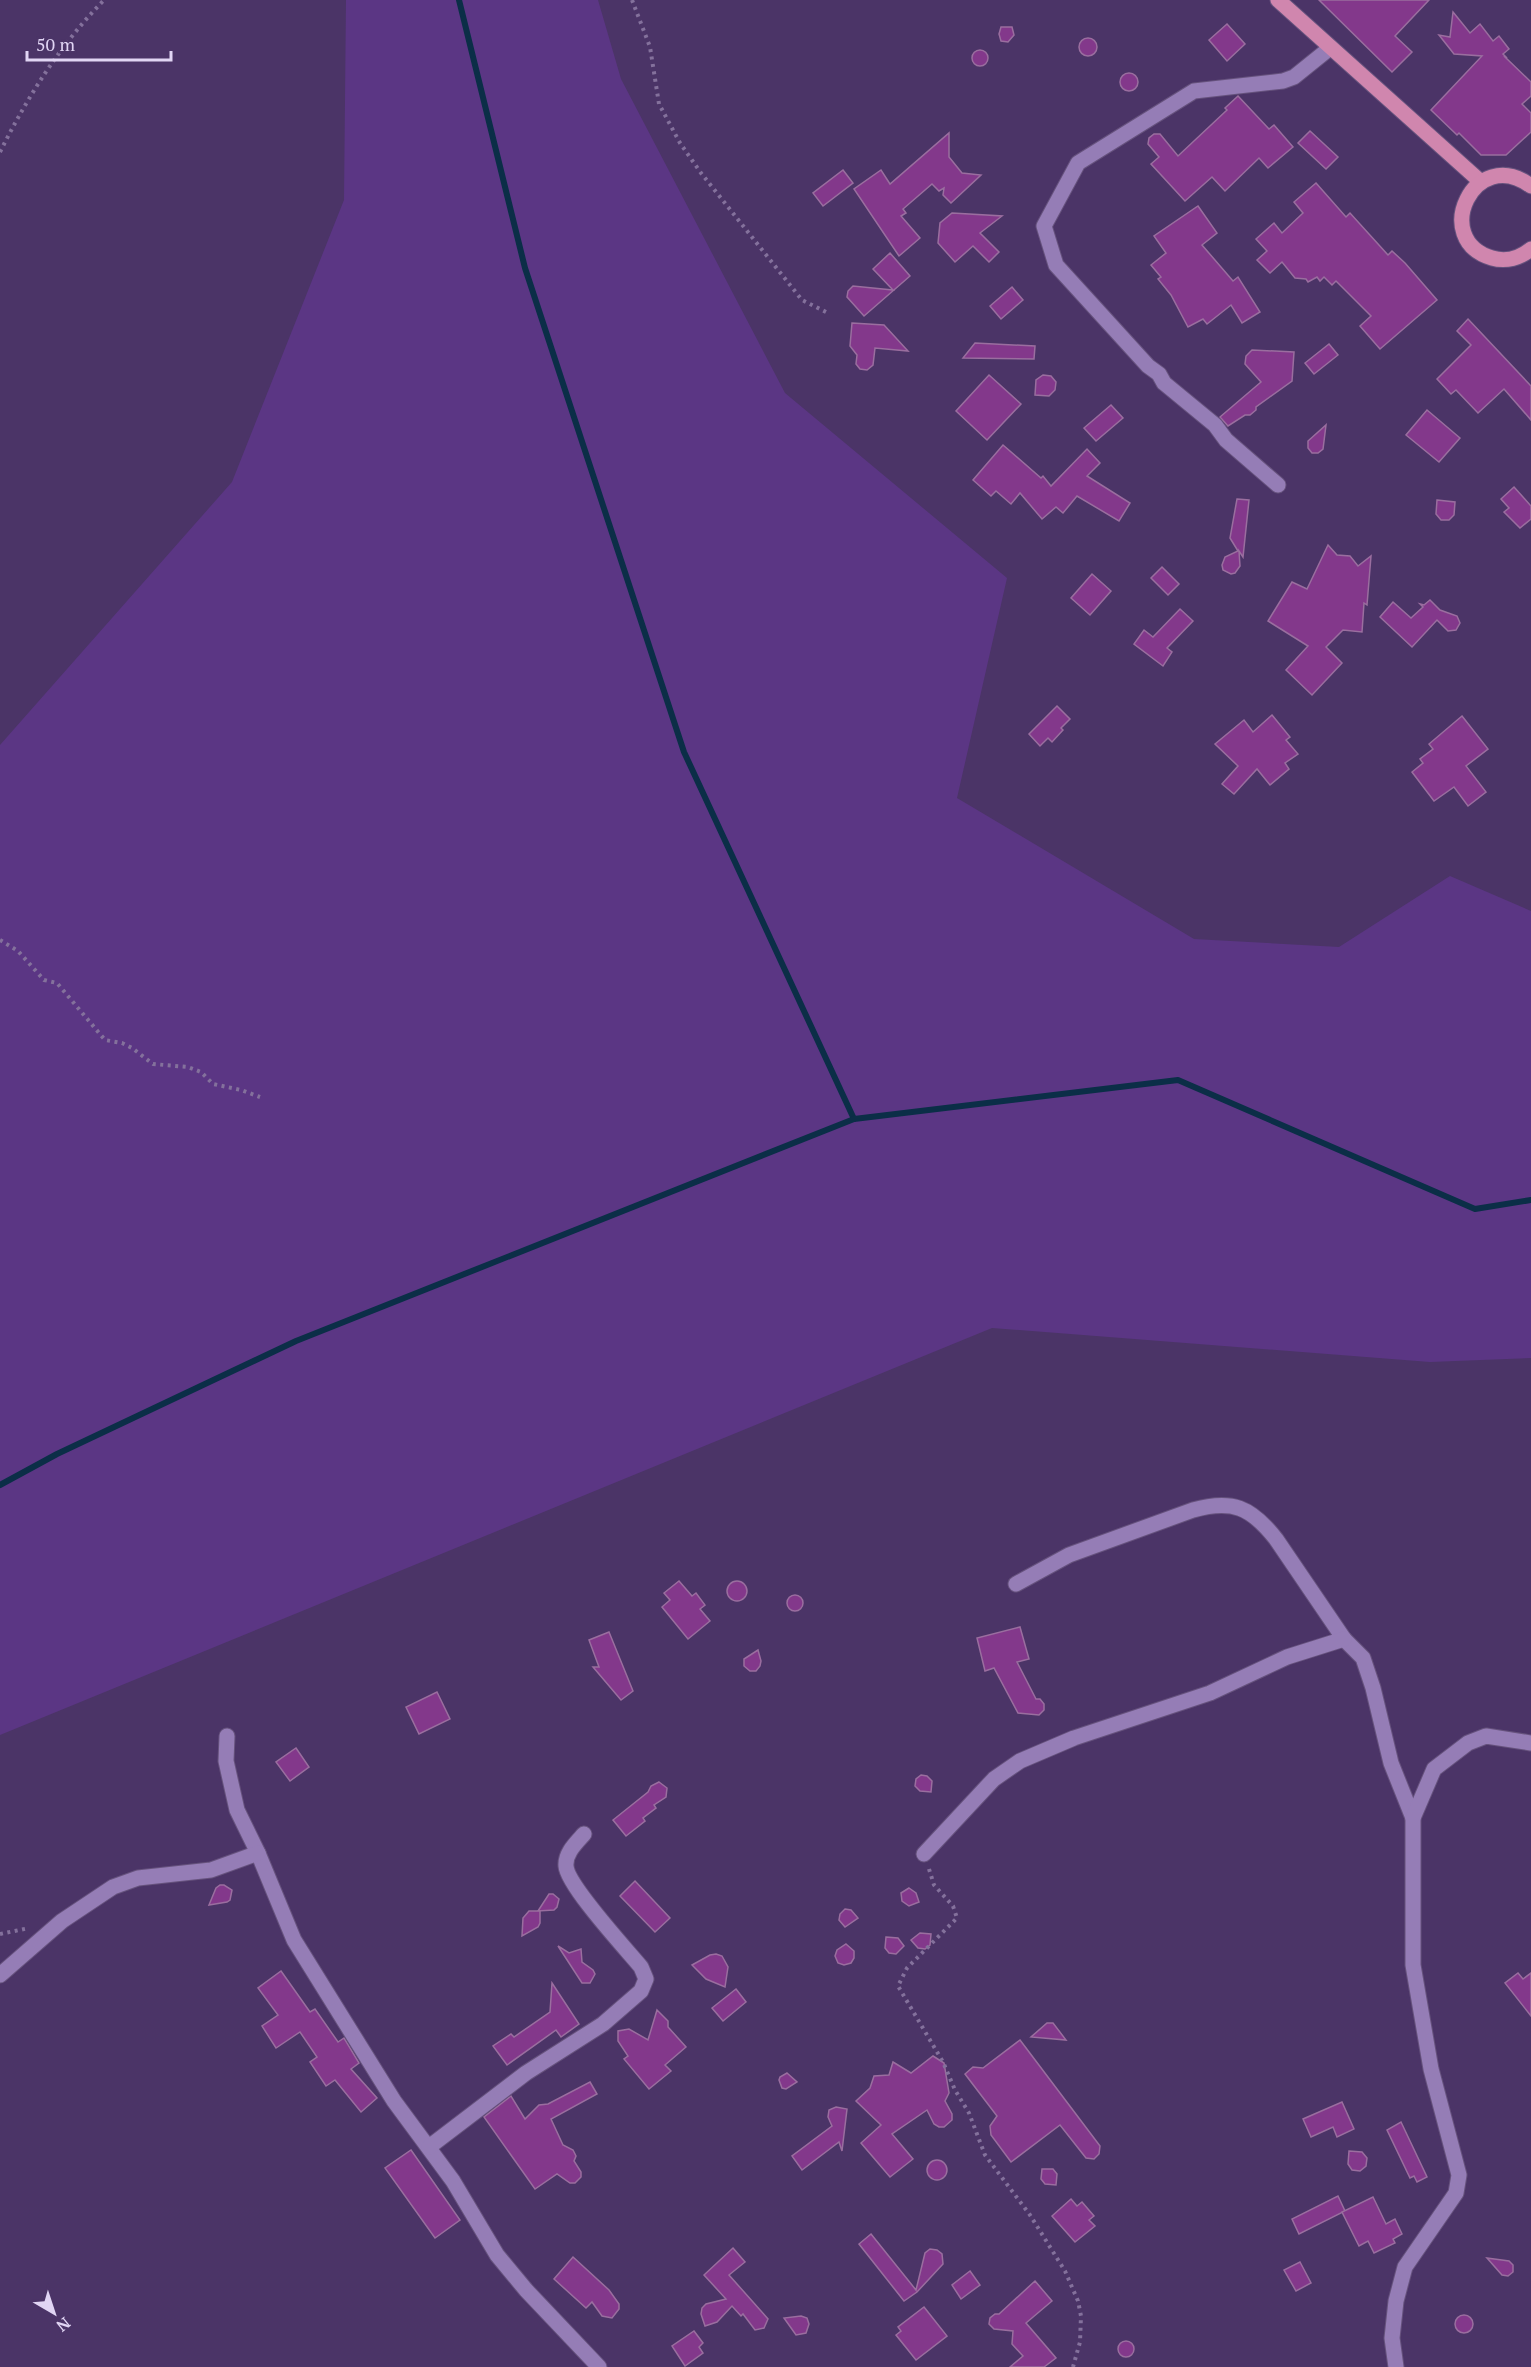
<svg xmlns="http://www.w3.org/2000/svg" width="1531" height="2367" viewBox="0 0 1531 2367" font-family="'PT Serif',serif">
  <rect width="100%" height="100%" fill="#4b3467"/>
  <path fill="#5b3684" d="M346,0H598L621,79L785,393L1007,578L957,798L1194,939L1339,947L1450,876L1531,911V1358L1430,1362L992,1328L0,1735V745L232,482L344,200Z"/>
  <g fill="none" stroke-linecap="round" stroke-linejoin="round">
    <g stroke="#0b2e47" stroke-width="6">
      <path d="M459,0L525,268L684,752L854,1119"/>
      <path d="M0,1485L57,1454L296,1341L854,1119L1178,1080L1475,1209L1531,1200"/>
    </g>
  </g>
  <g fill="#83388b" stroke="#9a6e9f" stroke-width="1.5">
    <path d="M1319,0H1429L1395,36L1412,52L1392,72Z"/>
    <path d="M1453,12L1470,33L1480,24L1493,41L1499,36L1509,49L1503,54L1506,57H1505L1531,82V96L1522,104L1531,113V132L1506,155H1481L1459,133L1457,135L1431,110L1482,56L1454,54L1439,35L1450,37Z"/>
    <path d="M1227,24L1245,44L1227,61L1209,40Z"/>
    <path d="M1001,27H1012L1014,35L1008,42L1001,41L999,34Z"/>
    <circle cx="1088" cy="47" r="9"/>
    <circle cx="980" cy="58" r="8"/>
    <circle cx="1129" cy="82" r="9"/>
    <path d="M1238,96L1269,129L1274,125L1293,147L1268,168L1259,158L1225,191L1212,177L1185,201L1151,164L1159,157L1148,144L1149,138L1154,134H1160L1178,156L1227,110L1225,108Z"/>
    <path d="M1310,131L1338,157L1326,169L1298,143Z"/>
    <path d="M949,133V157L962,173L981,175L951,203L943,195L944,188L939,191L932,184L903,209L906,213L901,216L920,238L899,256L854,189L881,170L890,184Z"/>
    <path d="M843,170L853,183L823,206L813,193Z"/>
    <path d="M1316,183L1346,217L1350,213L1388,255L1392,251L1405,263L1437,300L1380,349L1360,326L1371,316L1336,281L1332,285L1324,277L1320,281L1317,277L1308,282L1306,279L1295,278L1282,262L1270,273L1257,260L1267,251L1256,239L1274,223L1282,233L1303,213L1294,202Z"/>
    <path d="M1198,206L1217,233L1202,245L1233,281L1238,277L1260,312L1242,323L1231,305L1207,324L1203,319L1188,327L1171,295L1158,279L1161,277L1151,265L1166,253L1154,236Z"/>
    <path d="M952,213L1002,216L980,233L999,252L989,262L973,246L955,262L938,243L940,223Z"/>
    <path d="M890,253L910,276L864,316L847,297L848,291L853,286L893,290L873,269Z"/>
    <path d="M1012,287L1023,300L1001,319L990,306Z"/>
    <path d="M1468,319L1531,386V420L1504,389L1478,413L1456,390L1451,394L1437,379L1471,345L1457,331Z"/>
    <path d="M852,323L884,325L908,351L875,348L873,365L867,370L860,369L856,364L857,355L850,346Z"/>
    <path d="M975,343L1035,346L1034,359L963,358Z"/>
    <path d="M1329,344L1338,355L1314,374L1305,363Z"/>
    <path d="M1252,350L1294,352L1292,381L1256,407V410L1250,415H1245L1228,426L1220,417L1261,382L1245,364L1246,356Z"/>
    <path d="M989,375L1021,404L987,440L956,411Z"/>
    <path d="M1043,375L1051,376L1056,382L1055,390L1049,396L1035,395L1036,380Z"/>
    <path d="M1111,405L1123,418L1096,441L1084,428Z"/>
    <path d="M1427,410L1460,438L1439,462L1406,435Z"/>
    <path d="M1326,425L1323,449L1318,453H1312L1308,448V441Z"/>
    <path d="M1003,445L1041,478L1043,476L1051,486L1087,449L1100,463L1087,476L1130,503L1119,521L1077,496L1063,513L1056,507L1042,519L1020,493L1011,504L996,491L991,496L973,480Z"/>
    <path d="M1514,487L1531,506V519L1520,528L1504,512L1509,508L1501,499Z"/>
    <path d="M1237,499L1249,500L1243,557L1239,551L1240,566L1235,573L1231,574L1223,570L1222,565L1225,557L1238,551L1230,538Z"/>
    <path d="M1437,500L1455,502L1454,515L1449,520H1441L1436,514Z"/>
    <path d="M1328,545L1337,555L1350,556L1358,566L1371,556L1367,605L1364,603L1362,632L1343,630L1326,647L1342,663L1312,695L1286,670L1308,646L1268,621L1292,582L1307,589Z"/>
    <path d="M1162,567L1179,584L1168,595L1151,578Z"/>
    <path d="M1092,574L1111,591L1090,615L1071,598Z"/>
    <path d="M1430,600L1440,610L1457,616L1460,623L1456,630L1448,631L1437,620L1412,647L1380,617L1393,602L1411,618L1423,607L1420,604L1424,605Z"/>
    <path d="M1180,609L1193,621L1167,648L1172,652L1163,666L1134,644L1144,630L1153,637Z"/>
    <path d="M1057,706L1070,719L1061,728L1063,730L1052,742L1048,738L1040,746L1029,734Z"/>
    <path d="M1272,715L1290,737L1286,740L1298,754L1285,763L1289,769L1270,785L1257,769L1234,794L1222,784L1238,766L1215,744L1244,720L1253,732Z"/>
    <path d="M1462,716L1488,749L1466,766L1486,792L1468,806L1454,787L1434,801L1412,772L1423,763L1420,759L1433,749L1429,744Z"/>
    <path d="M679,1581L692,1596L696,1593L705,1605L700,1609L710,1621L688,1639L662,1607L670,1600L664,1593Z"/>
    <circle cx="737" cy="1591" r="10"/>
    <circle cx="795" cy="1603" r="8"/>
    <path d="M1020,1627L1029,1659L1017,1662L1036,1699H1040L1044,1704V1710L1039,1715L1018,1713L994,1668L985,1671L977,1638Z"/>
    <path d="M609,1632L633,1691L621,1700L593,1667H599L589,1640Z"/>
    <path d="M758,1650L761,1661L760,1666L756,1671H750L744,1666V1659Z"/>
    <path d="M437,1692L450,1719L419,1734L406,1707Z"/>
    <path d="M296,1748L309,1767L290,1781L276,1762Z"/>
    <path d="M921,1775L927,1776L932,1781L931,1792L920,1791L915,1786L916,1779Z"/>
    <path d="M659,1782L667,1788L666,1797L654,1805L656,1808L643,1818L645,1821L626,1836L613,1820L648,1792L651,1786Z"/>
    <path d="M635,1881L670,1918L655,1932L620,1896Z"/>
    <path d="M220,1885H224L232,1890L230,1900L227,1902L209,1905L216,1888Z"/>
    <path d="M909,1888L916,1893L919,1902L909,1906L902,1901L901,1893Z"/>
    <path d="M549,1894H553L559,1899L557,1907L554,1910L538,1911Z"/>
    <path d="M845,1909L851,1910L858,1918L845,1927L839,1920L840,1914Z"/>
    <path d="M529,1911H540V1923L538,1927L522,1936L523,1918Z"/>
    <path d="M920,1933L931,1934L930,1945L925,1949L918,1948L911,1940Z"/>
    <path d="M886,1937L898,1938L904,1946L896,1954L889,1953L885,1948Z"/>
    <path d="M846,1944L854,1951V1958L851,1963L844,1965L838,1963L835,1956L837,1950Z"/>
    <path d="M558,1946L569,1953L581,1949L582,1962L593,1970L595,1974L590,1983H582Z"/>
    <path d="M716,1954L722,1956L728,1967L725,1987L706,1979L692,1965L710,1955Z"/>
    <path d="M281,1971L310,2012L315,2009L338,2042L344,2038L359,2063L351,2069L377,2098L361,2112L335,2080L326,2086L310,2062L317,2057L300,2032L276,2048L262,2026L278,2015L258,1988Z"/>
    <path d="M1518,1973L1523,1979L1531,1973V2016L1505,1983Z"/>
    <path d="M552,1983L579,2024L561,2037L556,2030L507,2065L493,2046L511,2034L514,2037L550,2012Z"/>
    <path d="M736,1989L746,2002L723,2021L712,2008Z"/>
    <path d="M657,2010L668,2021V2027L686,2047L665,2065L671,2071L649,2089L624,2059L628,2056L618,2041V2031L629,2029L648,2040Z"/>
    <path d="M1047,2023H1053L1066,2040L1031,2037Z"/>
    <path d="M1020,2040L1100,2146L1099,2154L1094,2159L1086,2158L1060,2125L1011,2162L991,2135L990,2126L997,2116L965,2074L973,2067L983,2068Z"/>
    <path d="M933,2056L944,2063L949,2093L945,2101L952,2114V2120L944,2127H939L934,2124L927,2110L892,2134L913,2159L890,2177L861,2143L881,2125L856,2101L870,2088L874,2076L889,2075L893,2062L911,2073Z"/>
    <path d="M787,2073L797,2082L786,2089L782,2088L779,2080L780,2077Z"/>
    <path d="M590,2082L597,2094L551,2119L563,2145L573,2150L576,2156L574,2161L581,2172V2177L575,2183H570L557,2174L535,2189L484,2117L511,2096L525,2119L539,2105L548,2104Z"/>
    <path d="M1342,2102L1354,2129L1337,2137L1333,2127L1311,2137L1303,2119Z"/>
    <path d="M836,2107L847,2109L842,2151L839,2142L802,2170L792,2156L832,2126L828,2117L829,2110Z"/>
    <path d="M1401,2122L1427,2177L1417,2182L1414,2176L1410,2178L1387,2130Z"/>
    <path d="M411,2150L460,2220L435,2238L385,2168Z"/>
    <path d="M1349,2151L1362,2152L1367,2158L1366,2166L1360,2171L1352,2170L1348,2164Z"/>
    <circle cx="937" cy="2170" r="10"/>
    <path d="M1042,2169H1053L1057,2174L1056,2185L1045,2184L1041,2179Z"/>
    <path d="M1338,2196L1345,2211L1299,2234L1292,2219Z"/>
    <path d="M1373,2197L1386,2224L1395,2219L1402,2234L1393,2239L1395,2243L1374,2253L1368,2241L1359,2246L1342,2212Z"/>
    <path d="M1071,2199L1077,2206L1082,2202L1094,2216L1089,2220L1095,2226L1075,2242L1052,2216Z"/>
    <path d="M871,2234L916,2290L925,2253L930,2249L937,2250L942,2254L943,2264L917,2292L904,2301L859,2244Z"/>
    <path d="M733,2248L745,2262L729,2275L768,2319L764,2328L755,2330L743,2314L741,2316L732,2306L717,2322L705,2326L701,2314L702,2308L706,2304L726,2299L704,2275Z"/>
    <path d="M573,2257L609,2290L619,2304V2309L612,2318L602,2316L592,2302L586,2308L554,2279Z"/>
    <path d="M1487,2258L1509,2261L1513,2265V2272L1508,2276L1502,2275Z"/>
    <path d="M1300,2262L1311,2283L1296,2291L1284,2270Z"/>
    <path d="M970,2271L980,2285L961,2299L952,2285Z"/>
    <path d="M1035,2281L1052,2301L1026,2323L1056,2358L1044,2367H1010L1023,2356L1012,2344L1013,2331L994,2329L989,2324L990,2318L995,2314H999Z"/>
    <path d="M924,2307L947,2336L916,2360L896,2335L901,2331L898,2327Z"/>
    <circle cx="1464" cy="2324" r="9"/>
    <path d="M801,2316L807,2318L809,2324L806,2333L796,2335L784,2318Z"/>
    <path d="M694,2331L703,2343L699,2347L703,2353L685,2366L672,2346Z"/>
    <circle cx="1126" cy="2349" r="8"/>
  </g>
  <g fill="none" stroke-linecap="round" stroke-linejoin="round">
    <defs>
      <g id="minor">
        <path d="M1278,485L1226,440L1215,425L1164,383L1159,374L1148,366L1056,265L1044,226L1078,163L1194,91L1283,81L1294,77L1330,48"/>
        <path d="M1016,1584L1069,1555L1193,1510C1232,1499 1251,1507 1276,1539L1344,1639L1363,1658L1373,1688L1391,1763L1413,1818"/>
        <path d="M227,1736L226,1761L237,1810L258,1853L294,1940L394,2101L453,2181L497,2255L526,2290L599,2367"/>
        <path d="M924,1854L994,1779L1020,1761L1074,1738L1210,1693L1287,1657L1344,1639"/>
        <path d="M0,1975L62,1921L113,1887L138,1878L211,1870L258,1853"/>
        <path d="M429,2147L526,2073L603,2024L641,1991L646,1979L641,1967C626,1949 567,1885 566,1866C565,1853 576,1843 584,1834"/>
        <path d="M1396,2367L1392,2338L1396,2301L1405,2267L1456,2193L1459,2175L1431,2069L1413,1965V1818L1434,1769L1468,1743L1486,1736L1531,1743"/>
      </g>
      <g id="primary">
        <path d="M1278,0L1481,182"/>
        <path d="M1531,186C1474,144 1430,240 1492,258C1506,262 1520,258 1531,249"/>
      </g>
    </defs>
    <use href="#minor" stroke="#66527d" stroke-width="17"/>
    <use href="#primary" stroke="#66527d" stroke-width="17"/>
    <g stroke="#84719c" stroke-width="4" stroke-dasharray="3 4.5" stroke-linecap="butt">
      <path d="M632,0L650,47L659,104L680,143L701,173L802,300L828,313"/>
      <path d="M0,152C28,96 60,45 104,0"/>
      <path d="M0,940L18,951L44,980L57,983L105,1040L122,1043L132,1048L153,1064L188,1067L201,1072L213,1084L241,1090L260,1097"/>
      <path d="M929,1869L934,1885L953,1906L957,1918L907,1968L898,1986L943,2062L955,2090L969,2113L985,2155L1030,2215L1065,2271L1078,2301L1081,2316L1080,2342L1073,2367"/>
      <path d="M0,1934L29,1928"/>
    </g>
    <use href="#minor" stroke="#957db6" stroke-width="15"/>
    <use href="#primary" stroke="#d086ae" stroke-width="15"/>
  </g>
  <g transform="translate(54 2313) rotate(141)" stroke="#4b3467" stroke-width="4.5" paint-order="stroke">
  <path d="M0-4.5L10 22L0 15L-10 22Z" fill="#e1d5f4"/>
  <text y="-9" font-size="16" font-weight="bold" text-anchor="middle" fill="#e1d5f4">N</text>
  </g>
  <path d="M27 51v9h144v-9" fill="none" stroke="#e1d5f4" stroke-width="3"/>
  <text x="36" y="51" font-size="18" fill="#e1d5f4" stroke="#4b3467" stroke-width="4.5" paint-order="stroke">50 m</text>
</svg>
